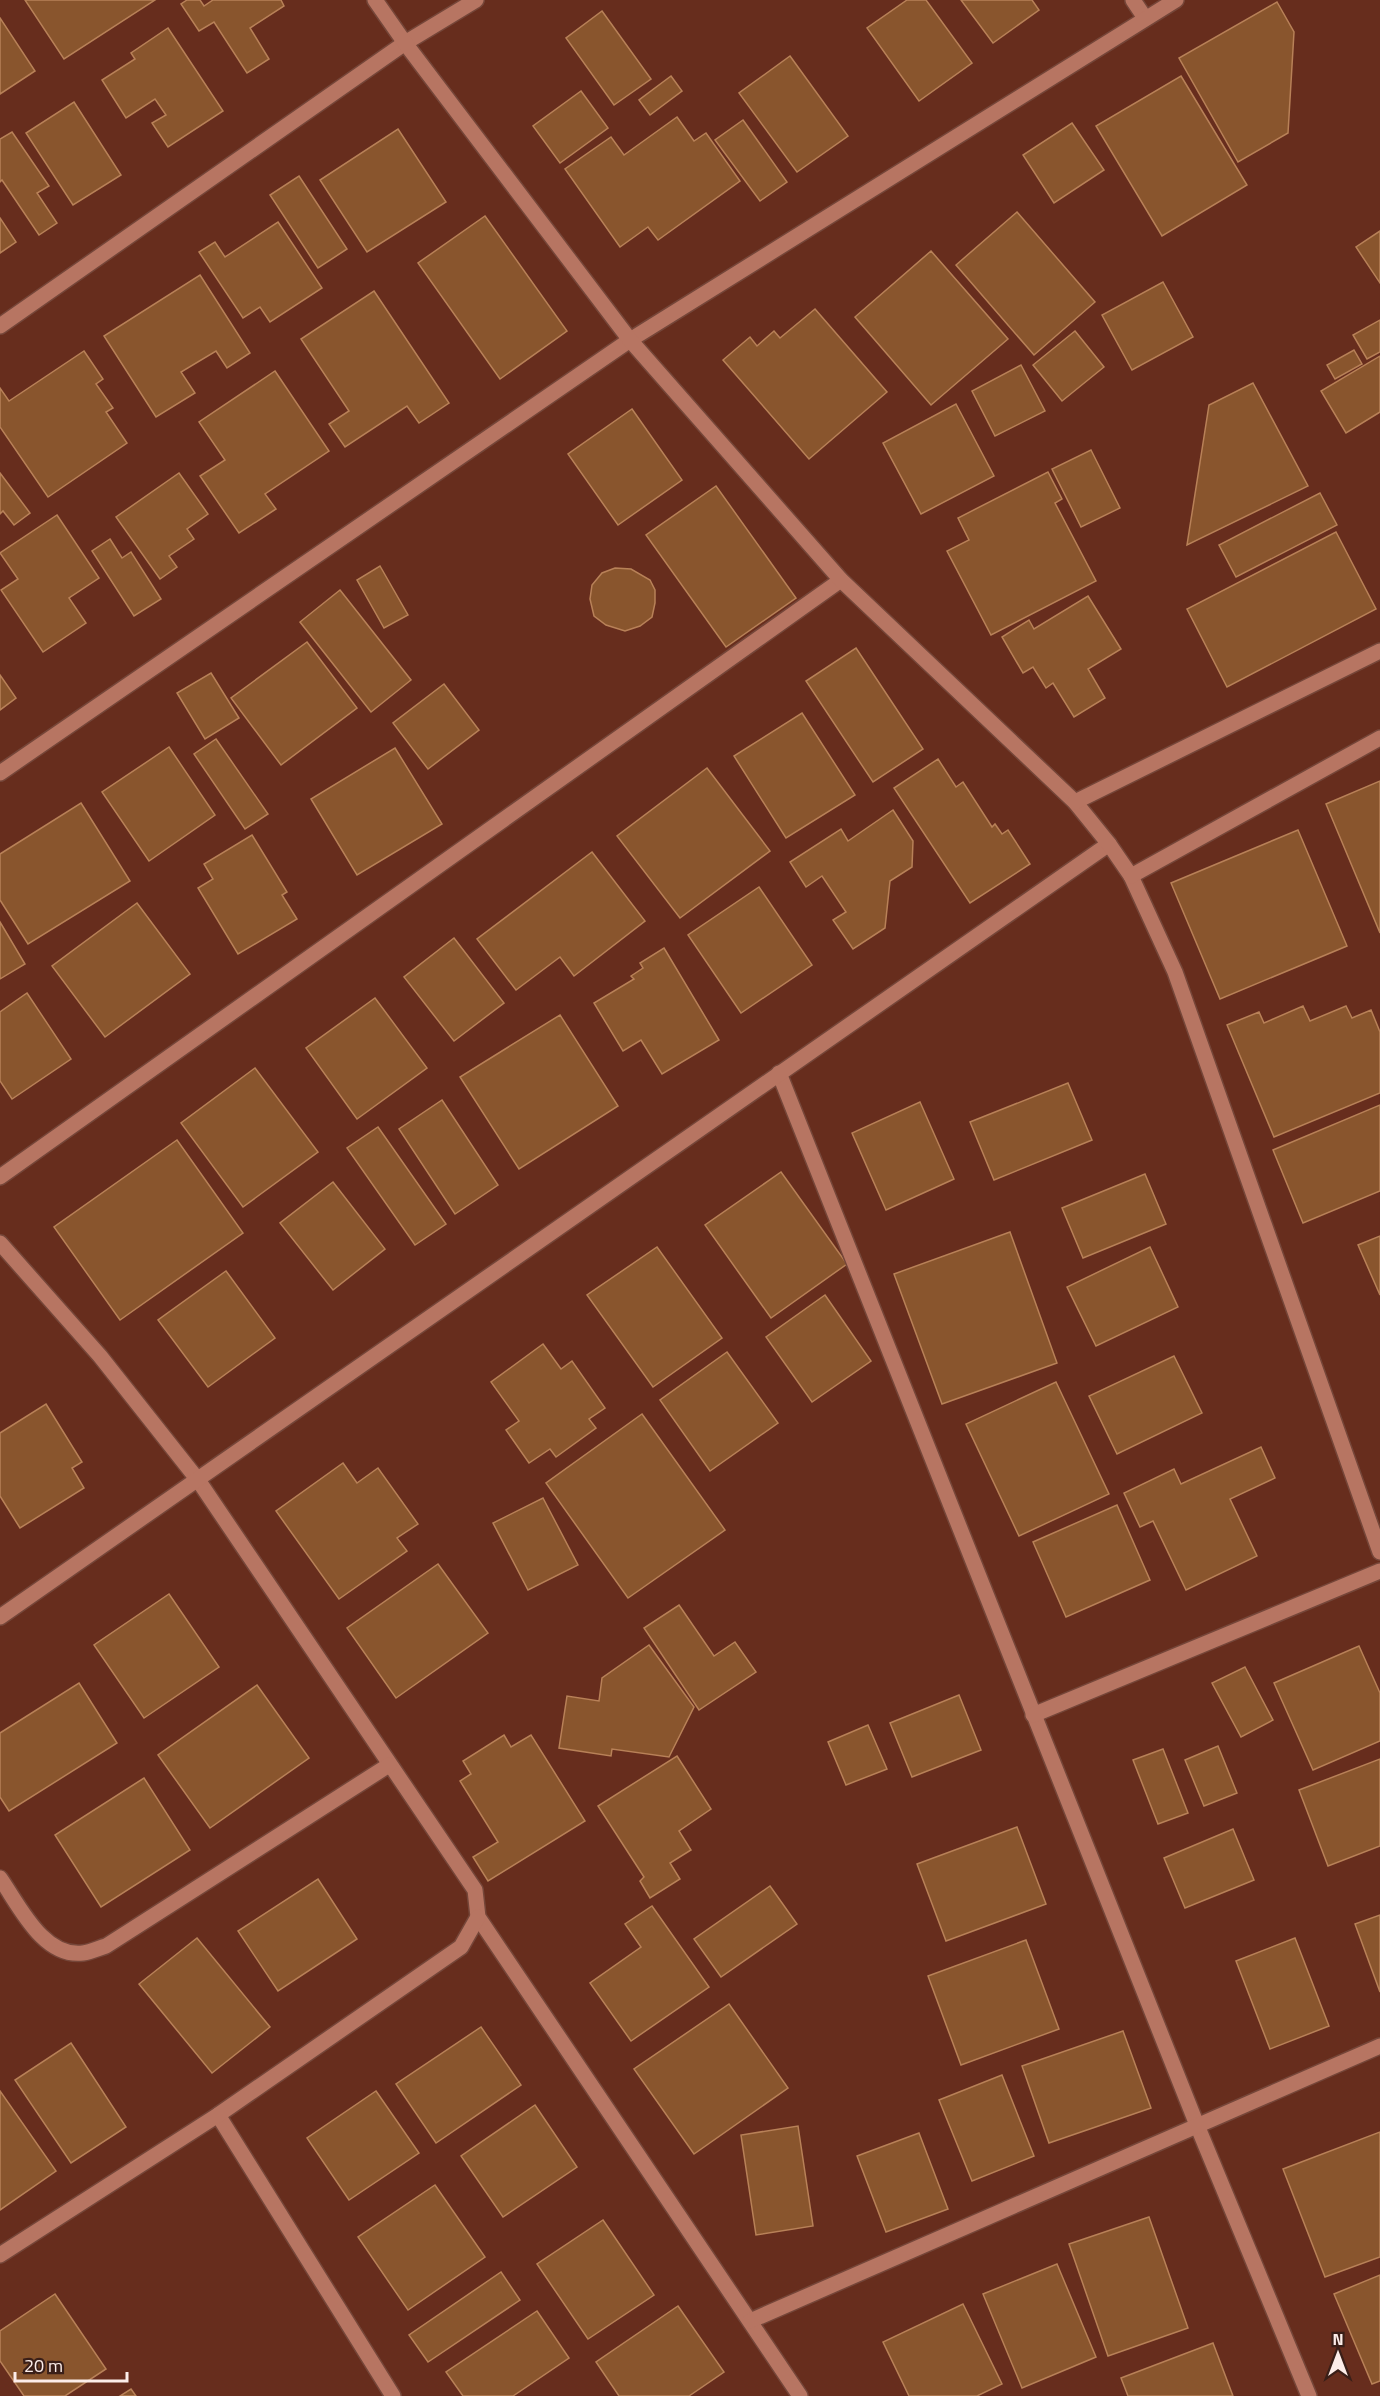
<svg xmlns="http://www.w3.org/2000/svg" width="1380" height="2396" viewBox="0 0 1380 2396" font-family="'Titillium Web',sans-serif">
  <rect width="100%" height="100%" fill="#672d1d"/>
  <g fill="#89552d" stroke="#b88158" stroke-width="1.5">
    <path d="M25,0H155L64,59Z"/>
    <path d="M187,0H200L204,6L213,0H281L284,6L250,28L269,59L247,73L214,22L199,31L181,4Z"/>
    <path d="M907,0H926L972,63L919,101L867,28Z"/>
    <path d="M961,0H1032L1039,10L993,43Z"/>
    <path d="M1277,2L1294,32L1288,133L1238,162L1179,58Z"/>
    <path d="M602,11L651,79L614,105L566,38Z"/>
    <path d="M0,18L35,71L0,94Z"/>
    <path d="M168,28L223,111L168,147L152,123L166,115L155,99L126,118L102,80L135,59L131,53Z"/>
    <path d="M790,56L848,136L797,172L739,93Z"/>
    <path d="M671,76L682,91L650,115L639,100Z"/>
    <path d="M1181,76L1247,185L1162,236L1096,126Z"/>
    <path d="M581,91L608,128L560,163L533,126Z"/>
    <path d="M74,102L121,175L73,205L26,133Z"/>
    <path d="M677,117L694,141L706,133L740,181L658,240L648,227L620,247L565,169L611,137L624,155Z"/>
    <path d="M743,120L787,182L760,201L715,140Z"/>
    <path d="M1072,123L1104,170L1054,203L1023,155Z"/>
    <path d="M398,129L446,202L367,252L320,180Z"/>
    <path d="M12,132L49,186L37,193L57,223L39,235L2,180L0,182V139Z"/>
    <path d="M299,176L347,249L318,268L270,195Z"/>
    <path d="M1017,212L1095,302L1034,355L956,265Z"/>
    <path d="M485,216L567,331L500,379L418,263Z"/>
    <path d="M0,218L16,242L0,253Z"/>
    <path d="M278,222L322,288L270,322L260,307L243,318L199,252L215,242L225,257Z"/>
    <path d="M1380,231V283L1356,247Z"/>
    <path d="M931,251L1008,339L931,405L855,317Z"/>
    <path d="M200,275L250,353L227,368L216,351L181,372L195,393L156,417L104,336Z"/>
    <path d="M1163,282L1193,337L1132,370L1102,315Z"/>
    <path d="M374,291L449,403L419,423L407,406L345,447L329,424L349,411L301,339Z"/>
    <path d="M815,309L887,392L809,459L723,360L750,337L757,346L774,331L780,338Z"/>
    <path d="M1380,320V352L1367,359L1353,335Z"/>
    <path d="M1075,331L1104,367L1062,401L1033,365Z"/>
    <path d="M1354,350L1362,364L1335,379L1327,365Z"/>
    <path d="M84,351L103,379L96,384L113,408L106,412L127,443L48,497L0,427V388L9,401Z"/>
    <path d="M1380,356V412L1346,433L1321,391Z"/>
    <path d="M1021,365L1045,411L995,436L972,391Z"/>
    <path d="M275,371L329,451L265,494L276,509L239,533L200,476L225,460L199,422Z"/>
    <path d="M1253,383L1308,486L1187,545L1209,405Z"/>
    <path d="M956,404L994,476L921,514L883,443Z"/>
    <path d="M632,409L682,480L618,525L568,454Z"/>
    <path d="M1091,450L1120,508L1081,527L1052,469Z"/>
    <path d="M1048,472L1062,499L1055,503L1096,581L991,635L947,551L969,540L958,518Z"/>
    <path d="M0,473L30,513L14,525L3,511L0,514Z"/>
    <path d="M179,473L208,514L187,529L194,539L169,556L177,567L160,579L116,517Z"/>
    <path d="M716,486L796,598L726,647L646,535Z"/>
    <path d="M1320,493L1337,525L1236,577L1219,545Z"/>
    <path d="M57,515L99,578L69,598L86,623L43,652L1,590L18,579L0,553Z"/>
    <path d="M1336,532L1376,609L1227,687L1187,609Z"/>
    <path d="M110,539L122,558L131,552L161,599L134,616L92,551Z"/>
    <path d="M380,566L408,615L384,628L357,580Z"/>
    <path d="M615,568L631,569L650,580L655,590V603L652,617L640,626L625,631L606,625L594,616L590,599L592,585L602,573Z"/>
    <path d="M340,590L411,680L371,712L300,622Z"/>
    <path d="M1088,596L1121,649L1088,669L1105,698L1074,717L1053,683L1046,688L1033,667L1023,673L1002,637L1029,620L1034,629Z"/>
    <path d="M307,642L357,708L281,765L231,698Z"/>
    <path d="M856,648L923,749L873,782L806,681Z"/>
    <path d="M211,673L239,718L205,739L177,693Z"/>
    <path d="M0,675L16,698L0,710Z"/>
    <path d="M444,684L479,730L428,769L393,723Z"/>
    <path d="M802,713L855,795L786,838L734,756Z"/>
    <path d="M216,739L268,814L245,829L194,754Z"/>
    <path d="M169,747L215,815L149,861L102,792Z"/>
    <path d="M395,748L442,824L357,875L311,799Z"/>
    <path d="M938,759L956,787L963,782L992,827L995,824L1002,834L1008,830L1030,864L970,903L894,788Z"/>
    <path d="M707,768L770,851L680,918L617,836Z"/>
    <path d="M1380,781V933L1326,804Z"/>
    <path d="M81,803L130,881L28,944L0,900V854Z"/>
    <path d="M893,810L913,841L912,867L890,881L885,928L853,949L833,920L846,912L822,876L806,887L790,862L841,829L848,841Z"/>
    <path d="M1298,830L1347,946L1220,999L1171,883Z"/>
    <path d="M252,835L287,892L282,895L297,919L238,954L198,888L213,879L204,864Z"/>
    <path d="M592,852L645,921L574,976L560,957L516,990L477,939Z"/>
    <path d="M759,887L812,965L741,1013L688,935Z"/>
    <path d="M137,903L190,974L105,1037L52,966Z"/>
    <path d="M0,922L25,964L0,979Z"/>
    <path d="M454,938L504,1003L454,1041L404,977Z"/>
    <path d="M664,948L719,1040L662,1074L641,1040L623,1051L594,1003L634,979L631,976L643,968L640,963Z"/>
    <path d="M27,993L71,1059L12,1099L0,1081V1012Z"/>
    <path d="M375,998L427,1068L357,1119L306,1048Z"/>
    <path d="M1303,1006L1310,1021L1346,1006L1352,1018L1371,1010L1380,1032V1093L1274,1137L1227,1025L1259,1012L1264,1023Z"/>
    <path d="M560,1015L618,1106L519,1169L460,1077Z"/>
    <path d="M255,1068L318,1152L243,1207L181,1123Z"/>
    <path d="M1068,1083L1092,1140L994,1180L970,1122Z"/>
    <path d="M442,1100L498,1185L455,1214L399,1129Z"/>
    <path d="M920,1102L954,1179L886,1210L852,1133Z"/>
    <path d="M1380,1105V1191L1303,1223L1273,1150Z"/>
    <path d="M378,1127L446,1224L415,1245L347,1148Z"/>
    <path d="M177,1140L243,1233L120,1320L54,1227Z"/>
    <path d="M781,1172L847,1264L771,1318L705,1225Z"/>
    <path d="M1145,1174L1166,1224L1083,1258L1062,1208Z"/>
    <path d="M333,1182L385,1249L333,1290L280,1223Z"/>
    <path d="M1010,1232L1057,1363L942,1404L894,1274Z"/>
    <path d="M1380,1236V1295L1358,1245Z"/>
    <path d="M657,1247L722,1338L653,1387L587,1295Z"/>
    <path d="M1150,1247L1178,1307L1096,1346L1067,1287Z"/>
    <path d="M226,1271L275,1338L208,1387L158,1320Z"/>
    <path d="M825,1295L871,1361L812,1402L766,1337Z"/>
    <path d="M543,1344L561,1369L572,1361L605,1408L589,1419L596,1428L556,1457L550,1449L529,1463L506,1430L519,1421L491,1382Z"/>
    <path d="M727,1352L778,1423L710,1471L660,1400Z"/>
    <path d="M1174,1356L1202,1413L1117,1454L1089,1396Z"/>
    <path d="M1056,1382L1109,1494L1019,1536L966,1424Z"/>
    <path d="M46,1404L82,1462L72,1468L84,1488L20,1528L0,1496V1433Z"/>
    <path d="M642,1414L725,1530L628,1598L546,1483Z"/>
    <path d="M1261,1447L1275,1478L1230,1499L1257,1556L1186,1590L1153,1521L1140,1527L1124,1493L1174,1469L1181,1484Z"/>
    <path d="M343,1463L357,1483L378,1468L418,1524L397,1538L407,1551L339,1599L276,1511Z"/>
    <path d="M543,1498L578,1565L528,1590L493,1523Z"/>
    <path d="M1117,1505L1150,1580L1066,1617L1033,1542Z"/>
    <path d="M438,1564L488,1633L396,1698L347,1628Z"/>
    <path d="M169,1594L219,1667L144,1718L94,1645Z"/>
    <path d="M679,1605L714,1656L735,1642L756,1672L699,1710L644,1628Z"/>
    <path d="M649,1645L694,1707L669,1757L612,1749L611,1756L559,1748L567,1696L599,1701L602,1678Z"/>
    <path d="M1359,1646L1380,1693V1741L1313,1770L1274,1683Z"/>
    <path d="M1245,1667L1273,1720L1241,1737L1212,1683Z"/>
    <path d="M79,1683L117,1743L9,1811L0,1797V1733Z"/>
    <path d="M257,1685L309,1758L210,1828L158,1755Z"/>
    <path d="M959,1695L981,1750L912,1777L890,1723Z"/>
    <path d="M868,1725L887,1769L846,1785L828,1742Z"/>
    <path d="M504,1735L511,1747L531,1735L585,1821L488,1881L473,1857L498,1842L460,1781L471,1774L463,1761Z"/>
    <path d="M1218,1746L1237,1793L1204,1806L1185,1760Z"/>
    <path d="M1163,1749L1188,1813L1158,1824L1133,1760Z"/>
    <path d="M677,1756L711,1809L679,1831L691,1850L670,1863L680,1879L650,1898L640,1881L644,1877L598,1806Z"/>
    <path d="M1380,1759V1846L1328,1866L1299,1790Z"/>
    <path d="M144,1778L190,1850L101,1907L55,1835Z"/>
    <path d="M1017,1827L1046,1904L946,1941L917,1864Z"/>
    <path d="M1233,1829L1254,1880L1185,1908L1164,1858Z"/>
    <path d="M318,1879L357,1939L278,1991L238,1931Z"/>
    <path d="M770,1886L797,1924L721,1977L694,1939Z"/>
    <path d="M652,1906L709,1987L631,2041L590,1983L641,1947L625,1924Z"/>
    <path d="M1380,1915V1992L1355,1924Z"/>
    <path d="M197,1938L270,2027L212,2073L139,1984Z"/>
    <path d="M1295,1938L1329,2026L1270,2049L1236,1961Z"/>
    <path d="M1026,1940L1059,2029L961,2065L928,1976Z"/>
    <path d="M729,2004L788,2088L694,2154L634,2069Z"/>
    <path d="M481,2027L521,2085L436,2143L396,2084Z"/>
    <path d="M1123,2031L1151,2108L1049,2143L1022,2066Z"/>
    <path d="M71,2043L126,2127L71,2163L15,2080Z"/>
    <path d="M1002,2075L1034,2156L972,2181L939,2100Z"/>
    <path d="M0,2091L56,2171L0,2210Z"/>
    <path d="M376,2091L419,2153L349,2200L307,2138Z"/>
    <path d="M535,2105L577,2167L503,2217L461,2156Z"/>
    <path d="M798,2126L813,2226L756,2235L741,2135Z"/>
    <path d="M1380,2132V2257L1325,2277L1283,2169Z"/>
    <path d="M919,2133L948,2209L886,2232L857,2156Z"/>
    <path d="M435,2185L485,2257L408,2310L358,2237Z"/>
    <path d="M1149,2217L1188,2328L1108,2356L1069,2244Z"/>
    <path d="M603,2220L654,2295L588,2339L537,2264Z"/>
    <path d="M1057,2264L1096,2357L1022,2388L983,2294Z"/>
    <path d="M501,2272L520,2300L428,2362L409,2335Z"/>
    <path d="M1380,2275V2381L1372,2384L1334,2294Z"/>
    <path d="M55,2294L106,2369L65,2396H24L0,2361V2331Z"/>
    <path d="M963,2304L1002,2384L977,2396H909L883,2342Z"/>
    <path d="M678,2306L724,2372L689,2396H619L596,2362Z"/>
    <path d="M537,2311L569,2358L513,2396H463L446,2372Z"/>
    <path d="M1213,2343L1233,2396H1128L1121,2378Z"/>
    <path d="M131,2389L136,2396H120Z"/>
  </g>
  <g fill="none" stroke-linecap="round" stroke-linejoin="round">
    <defs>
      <g id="minor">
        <path d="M1133,0L1145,18"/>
        <path d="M0,326L405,43L476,0"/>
        <path d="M0,773L630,340L1176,0"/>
        <path d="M779,1073L1197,2125L1309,2396"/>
        <path d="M0,1177L841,580"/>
        <path d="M0,1243L100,1356L198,1480L475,1890L478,1917L800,2396"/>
        <path d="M0,1617L1109,844"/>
        <path d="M1033,1715L1380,1571"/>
        <path d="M0,1878C19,1905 43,1958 83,1953C91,1952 99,1948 106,1946L389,1765"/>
        <path d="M218,2115L393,2396"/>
        <path d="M0,2255L218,2115L461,1947L478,1917"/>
        <path d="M750,2321L1380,2046"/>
      </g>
      <g id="tertiary">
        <path d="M375,0L405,43L630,340L841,580L1075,802L1109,844L1131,876L1175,972L1380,1552"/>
        <path d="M1075,802L1380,651"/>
        <path d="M1131,876L1380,738"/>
      </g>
    </defs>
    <use href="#minor" stroke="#754639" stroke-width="18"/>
    <use href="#tertiary" stroke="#754639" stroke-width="18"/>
    <use href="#minor" stroke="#b77562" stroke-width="15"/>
    <use href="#tertiary" stroke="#b77562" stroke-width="15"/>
  </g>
  <g transform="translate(1338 2354)" stroke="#3a1f18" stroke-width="4.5" paint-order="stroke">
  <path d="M0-4.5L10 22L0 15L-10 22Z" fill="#fcede9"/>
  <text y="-9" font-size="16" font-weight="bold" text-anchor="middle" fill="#fcede9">N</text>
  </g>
  <path d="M15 2372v9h112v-9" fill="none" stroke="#fcede9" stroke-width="3"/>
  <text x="24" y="2372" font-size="18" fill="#fcede9" stroke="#3a1f18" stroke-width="4.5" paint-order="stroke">20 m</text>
</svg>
